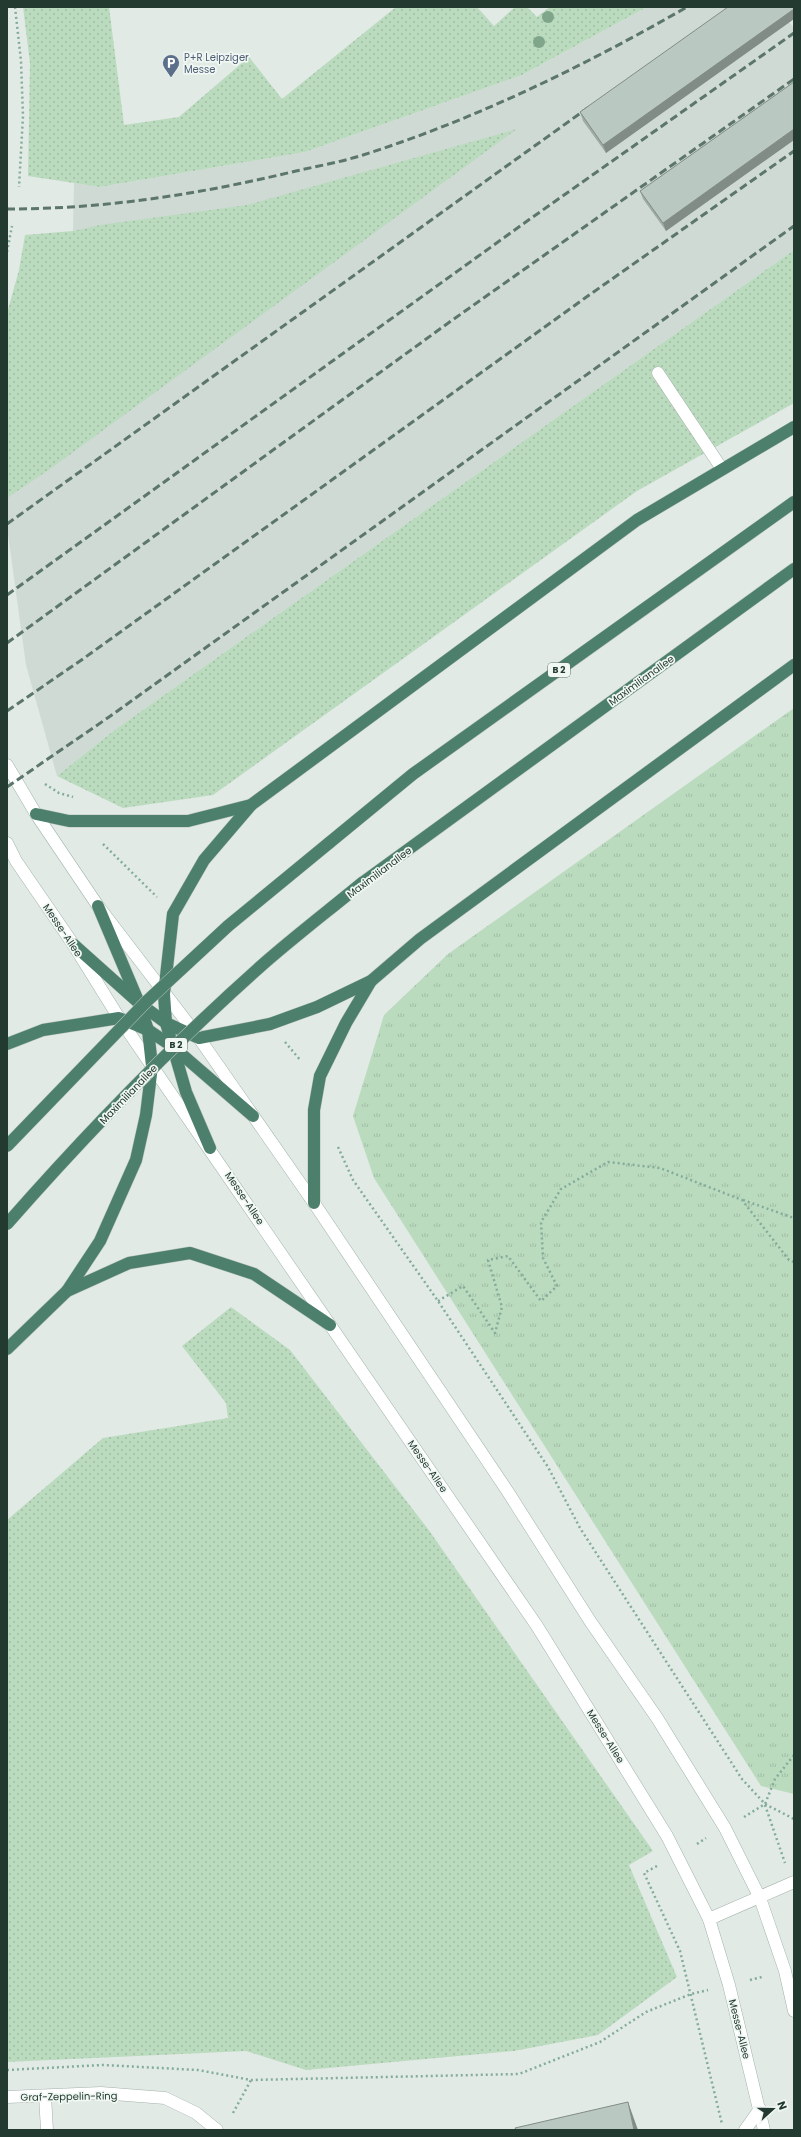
<svg xmlns="http://www.w3.org/2000/svg" width="801" height="2137" viewBox="0 0 801 2137" font-family="Poppins,sans-serif">
  <defs>
    <pattern id="grass-dots" width="8" height="8" patternUnits="userSpaceOnUse"><rect width="8" height="8" fill="#bbdbbf"/><path d="M2 2h.1M6 6h.1" fill="none" stroke="#a0bda4" stroke-width="1.8" stroke-linecap="round"/></pattern>
    <pattern id="park-tufts" width="24" height="20" patternUnits="userSpaceOnUse"><rect width="24" height="20" fill="#bbdbbf"/><path d="M3 7l-1-3M5 7V3M7 7l1-3M15 17l-1-3M17 17v-4M19 17l1-3" fill="none" stroke="#a0bda4"/></pattern>
  </defs>
  <rect width="100%" height="100%" fill="#e1eae5"/>
  <path fill="#cfdad4" d="M647,7H777L794,28V250L116,729L57,776L26,665L7,527V483L249,214L73,231L74,183L100,187L305,152L522,75Z"/>
  <g fill="url(#grass-dots)">
    <path d="M23,7H109L124,125L179,117L249,57L282,99L396,7H477L494,26L515,7H527L537,17L550,7H647L522,75L305,152L100,187L28,176L30,63Z"/>
    <path d="M517,129L50,469L7,498V313L19,270L25,235L73,231L100,225L247,205Z"/>
    <path d="M794,250V403L637,491L213,795L123,808L57,776L116,729Z"/>
    <path d="M231,1307L290,1350L428,1529L653,1851L629,1865L677,1977L598,2035L514,2051L306,2070L246,2051L7,2062V1520L103,1438L228,1418L226,1403L182,1346Z"/>
  </g>
  <path fill="url(#park-tufts)" d="M794,708V1794L761,1786L374,1178L353,1116L384,1015L448,954Z"/>
  <g fill="none" stroke-linecap="round" stroke-linejoin="round">
    <defs>
      <g id="service">
        <path d="M658,373L722,469"/>
        <path d="M45,2096L47,2130"/>
        <path d="M745,2130L760,2109"/>
      </g>
      <path id="minor" d="M7,2097L101,2093L165,2098L196,2113L217,2130"/>
      <path id="tertiary" d="M709,1919L794,1882"/>
      <g id="secondary">
        <path d="M7,765L36,814L98,906L199,1038L314,1203L508,1492L590,1621L657,1718L725,1828L760,1898L785,1971L794,2011"/>
        <path d="M7,843L16,861L73,944L119,1018L537,1626L667,1836L709,1919L729,1985L764,2130"/>
      </g>
      <g id="trunk">
        <path d="M36,814L69,821H188L251,805"/>
        <path d="M329,843L413,774L794,502"/>
        <path d="M362,883L794,569"/>
        <path d="M73,944L139,1003L166,1023L199,1038L270,1024L317,1007L371,981L420,939L794,665"/>
        <path d="M7,1044L43,1030L119,1018L148,1030L172,1046L253,1116"/>
        <path d="M210,1148L186,1092L166,1023L164,994L173,914L204,860L251,805L637,520L794,427"/>
        <path d="M314,1203V1110L320,1076L346,1023L371,981"/>
        <path d="M67,1291L129,1263L190,1253L254,1274L330,1325"/>
        <path d="M7,1349L67,1291L100,1241L136,1160L146,1115L152,1066L148,1030L139,1003L98,906"/>
      </g>
    </defs>
    <use href="#service" stroke="#a4b2ab" stroke-width="13"/>
    <use href="#minor" stroke="#a4b2ab" stroke-width="13"/>
    <use href="#tertiary" stroke="#a4b2ab" stroke-width="13"/>
    <use href="#secondary" stroke="#a0b5ab" stroke-width="13"/>
    <use href="#trunk" stroke="#bdc4c1" stroke-width="13"/>
    <g stroke="#83ac9a" stroke-width="2.5" stroke-dasharray="2 3" stroke-linecap="butt">
      <path d="M15,7L21,61L23,116L19,187"/>
      <path d="M7,252L12,226"/>
      <path d="M45,784L59,793L73,797"/>
      <path d="M103,844L157,897"/>
      <path d="M285,1042L301,1061"/>
      <path d="M338,1147L353,1180L438,1301L548,1467L580,1528L742,1779L765,1804L794,1819"/>
      <path d="M743,1200L794,1218"/>
      <path d="M438,1301L463,1286L495,1333L502,1307L488,1260L508,1256L541,1301L557,1286L543,1258L541,1222L561,1189L608,1162L660,1168L742,1200L789,1260L794,1262"/>
      <path d="M765,1805L785,1863"/>
      <path d="M744,1817L765,1804L775,1779L794,1755"/>
      <path d="M697,1844L706,1838"/>
      <path d="M657,1866L644,1873L680,1951L722,2124"/>
      <path d="M750,1980L762,1977"/>
      <path d="M7,2070L103,2065L198,2070L251,2080L519,2074L600,2042L646,2012L691,1994L708,1990"/>
      <path d="M233,2113L251,2080"/>
    </g>
    <use href="#service" stroke="#fff" stroke-width="12"/>
    <use href="#minor" stroke="#fff" stroke-width="12"/>
    <use href="#tertiary" stroke="#fff" stroke-width="12"/>
    <use href="#secondary" stroke="#fff" stroke-width="12"/>
    <use href="#trunk" stroke="#4c806d" stroke-width="12"/>
    <g stroke="#5c766b" stroke-width="3" stroke-dasharray="8 4" stroke-linecap="butt">
      <path d="M7,209C105,209 201,194 296,171C318,166 341,162 363,155C476,119 584,66 687,7"/>
      <path d="M7,524L589,107"/>
      <path d="M7,595L530,219L794,33"/>
      <path d="M7,643L451,321L794,79"/>
      <path d="M7,711L80,661L585,298L794,151"/>
      <path d="M7,787L109,717L794,226"/>
    </g>
    <defs>
      <g id="trunk-bridge">
        <path d="M7,1146L147,1001L228,926L329,843"/>
        <path d="M7,1224C87,1133 171,1046 261,966C294,937 328,911 362,883"/>
      </g>
    </defs>
    <use href="#trunk-bridge" stroke="#bdc4c1" stroke-width="13" stroke-linecap="butt"/>
    <use href="#trunk-bridge" stroke="#4c806d" stroke-width="12"/>
  </g>
  <g fill="#7fa68a">
    <circle cx="548" cy="17" r="6"/>
    <circle cx="539" cy="42" r="6"/>
  </g>
  <g fill="#9faca5">
    <path d="M794,7V19L606,153L583,121L580,112Z"/>
    <path d="M794,82V140L666,231L643,199L640,191Z"/>
  </g>
  <g fill="#828c86">
    <path d="M794,9V19L606,153L603,145Z"/>
    <path d="M794,129V140L666,231L663,223Z"/>
    <path d="M628,2102L638,2130H634Z"/>
  </g>
  <g fill="#b9c8c0" stroke="#828c86">
    <path d="M728,7H794V9L603,145L580,112Z"/>
    <path d="M794,82V129L663,223L640,191Z"/>
    <path d="M628,2102L634,2130H516L515,2128Z"/>
  </g>
  <defs>
    <symbol id="parking-pin" viewBox="-11 -11 22 30"><path d="M0 17L-7.5 6A9.5 9.5 0 1 1 7.5 6Z" fill="#5c6f8a" stroke="#f1f7f3"/><path d="M-3.5-5.5H1a3.5 3.5 0 0 1 0 7H-1V5.5H-3.5ZM-1-3.4V-.6H.8a1.4 1.4 0 0 0 0-2.8Z" fill="#fff"/></symbol>
  </defs>
  <g fill-rule="evenodd">
    <use href="#parking-pin" x="161" y="53" width="20" height="27"/>
  </g>
  <g text-anchor="middle" stroke-width="3.5" stroke-linejoin="round" paint-order="stroke">
    <g fill="#f1f7f3" stroke="#60736a" stroke-width="1">
      <rect x="548" y="663" width="22" height="14" rx="3"/>
      <rect x="165" y="1038" width="22" height="14" rx="3"/>
    </g>
    <g font-size="9" font-weight="bold" fill="#223a30">
      <text x="559" y="673">B 2</text>
      <text x="176" y="1048">B 2</text>
    </g>
    <g font-size="10" fill="#4e5e75" stroke="#f1f7f3" text-anchor="start">
      <text x="184" y="61">P+R Leipziger<tspan x="184" dy="12">Messe</tspan></text>
    </g>
    <g font-size="10" fill="#223a30" stroke="#f1f7f3">
      <text transform="translate(641 680) rotate(-36)" y="4">Maximilianallee</text>
      <text transform="translate(379 872) rotate(-37)" y="4">Maximilianallee</text>
      <text transform="translate(63 930) rotate(56)" y="4">Messe-Allee</text>
      <text transform="translate(128 1094) rotate(-46)" y="4">Maximilianallee</text>
      <text transform="translate(245 1198) rotate(56)" y="4">Messe-Allee</text>
      <text transform="translate(428 1466) rotate(55)" y="4">Messe-Allee</text>
      <text transform="translate(606 1736) rotate(58)" y="4">Messe-Allee</text>
      <text transform="translate(740 2029) rotate(76)" y="4">Messe-Allee</text>
      <text transform="translate(69 2096) rotate(-1)" y="4">Graf-Zeppelin-Ring</text>
    </g>
  </g>
  <rect width="801" height="2137" fill="none" stroke="#223a30" stroke-width="16"/>
  <g transform="translate(773 2109) rotate(69)" stroke="#f1f7f3" stroke-width="3" paint-order="stroke">
  <path d="M0-3L7 15L0 10L-7 15Z" fill="#223a30"/>
  <text y="-6" font-size="11" font-weight="bold" text-anchor="middle" fill="#223a30">N</text>
  </g>
</svg>
